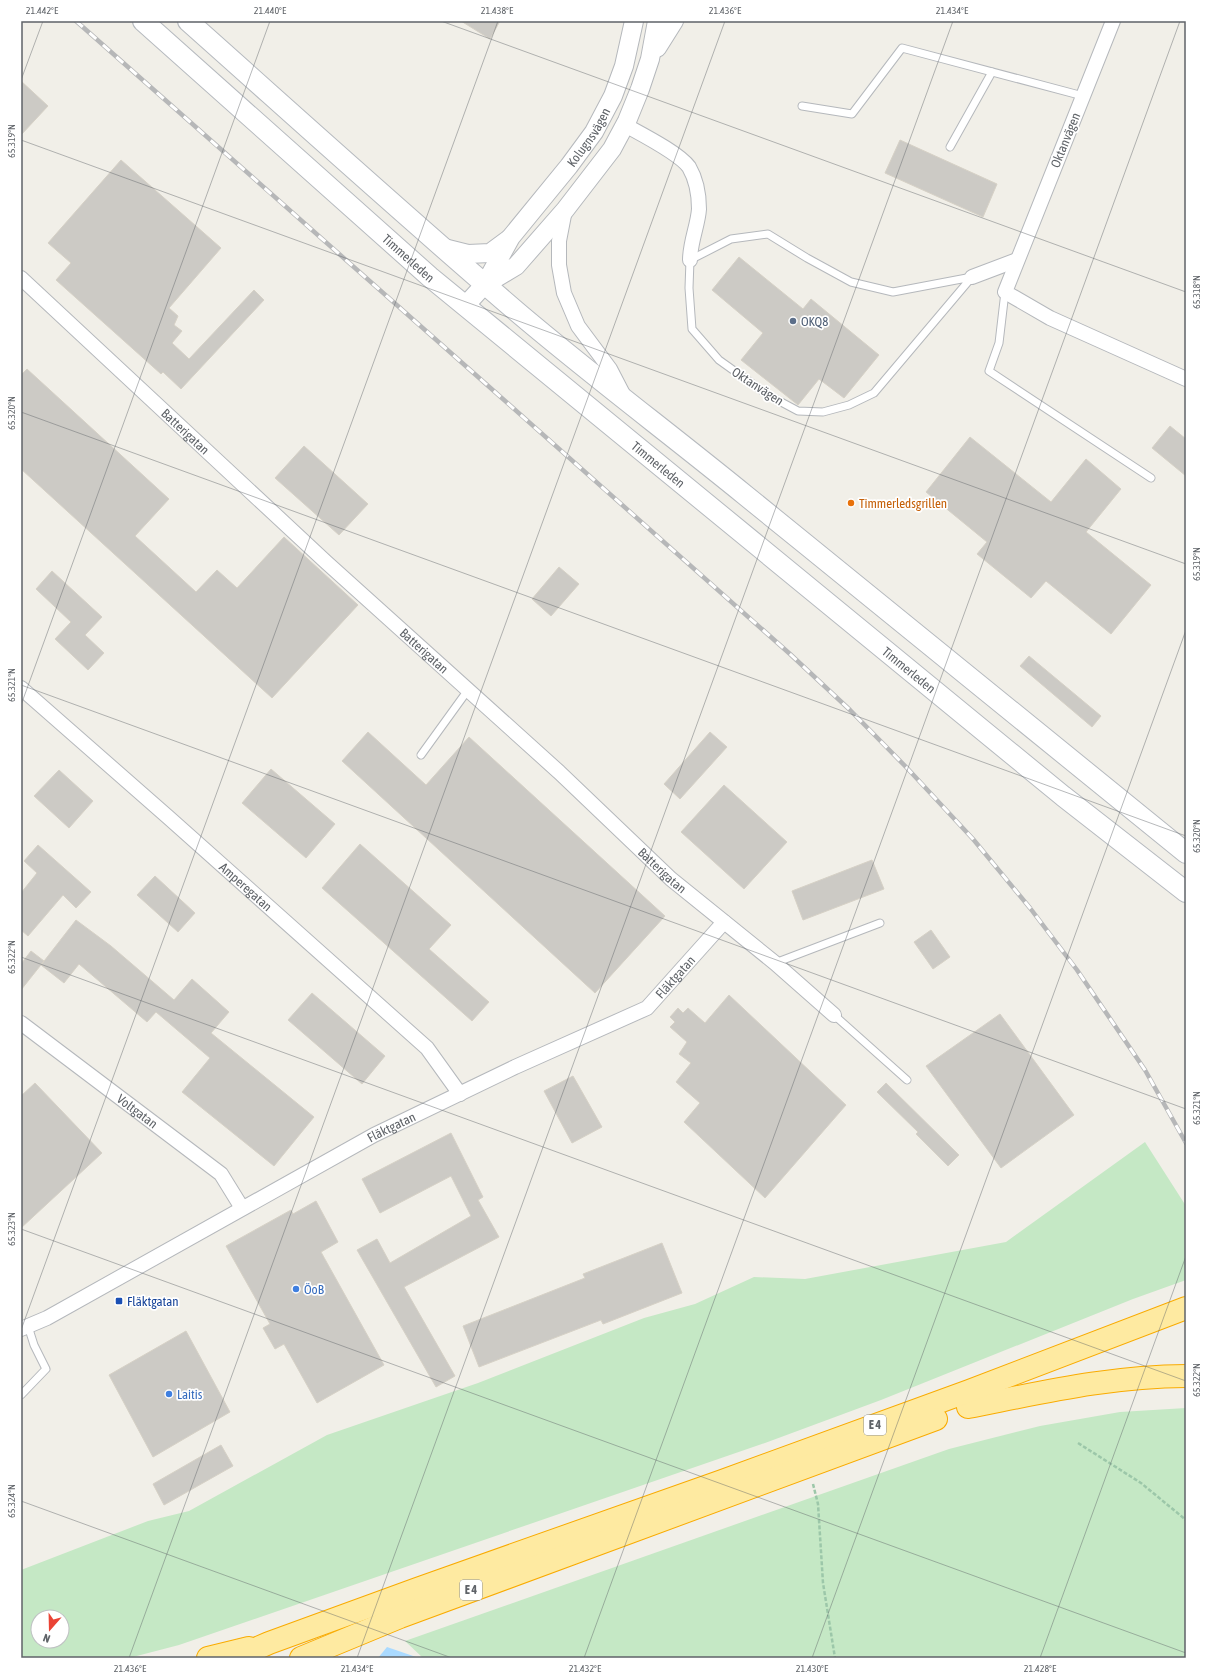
<svg xmlns="http://www.w3.org/2000/svg" width="1207" height="1679" viewBox="0 0 1207 1679" font-family="'Asap Condensed',sans-serif">
  <rect width="100%" height="100%" fill="#f1efe8"/>
  <g fill="#c5e8c5" fill-rule="evenodd">
    <path d="M1145,1142L1186,1206V1280L1133,1299L881,1400L765,1443L179,1645L129,1658H21V1570L148,1521L189,1511L327,1435L478,1383L644,1318L695,1304L754,1277L805,1279L1006,1242ZM38,1617H62V1641H38Z"/>
    <path d="M1186,1408V1658H423L405,1641L949,1449L1040,1426L1120,1412Z"/>
  </g>
  <path fill="#aadaff" d="M387,1647L416,1657V1658H378Z"/>
  <g fill="#cccac5" stroke="#d6d1c6">
    <path d="M461,21H500L490,39Z"/>
    <path d="M21,81L48,106L21,135Z"/>
    <path d="M900,140L997,184L983,217L885,173Z"/>
    <path d="M121,160L221,248L169,308L178,316L174,325L182,331L172,343L189,359L254,290L264,300L181,389L163,372L161,374L56,280L71,263L48,243Z"/>
    <path d="M739,257L803,309L811,299L879,355L844,398L819,379L798,405L741,360L763,333L712,290Z"/>
    <path d="M27,369L169,499L135,536L196,592L217,570L237,588L284,537L358,605L272,698L21,469V375Z"/>
    <path d="M1170,426L1186,439V476L1152,448Z"/>
    <path d="M970,437L1051,502L1086,459L1121,489L1086,532L1151,585L1111,634L1046,581L1031,598L977,554L987,542L926,492Z"/>
    <path d="M304,446L368,504L339,535L275,478Z"/>
    <path d="M559,567L579,584L551,616L532,599Z"/>
    <path d="M52,571L102,617L85,635L104,653L88,670L55,639L71,622L36,589Z"/>
    <path d="M1029,656L1101,716L1092,727L1020,666Z"/>
    <path d="M368,732L426,785L469,737L665,916L595,993L342,761Z"/>
    <path d="M710,732L727,747L680,799L664,784Z"/>
    <path d="M271,769L335,824L306,858L242,803Z"/>
    <path d="M59,770L93,801L69,828L34,796Z"/>
    <path d="M724,785L787,842L744,889L681,832Z"/>
    <path d="M360,844L451,925L429,949L489,1002L472,1021L322,888Z"/>
    <path d="M38,845L91,892L76,908L63,895L28,936L21,930V893L37,873L24,861Z"/>
    <path d="M872,860L884,889L803,920L792,891Z"/>
    <path d="M155,876L195,913L178,932L137,895Z"/>
    <path d="M76,920L111,946L174,1000L192,979L229,1012L211,1033L314,1117L274,1166L182,1092L210,1058L156,1012L147,1022L79,964L64,983L41,965Z"/>
    <path d="M931,930L950,957L933,969L914,942Z"/>
    <path d="M31,951L44,961L21,990V964Z"/>
    <path d="M312,993L385,1056L362,1084L288,1020Z"/>
    <path d="M729,995L846,1105L765,1198L684,1122L700,1103L676,1082L691,1063L679,1054L687,1042L670,1027L675,1022L670,1017L678,1008L683,1013L688,1008L705,1023Z"/>
    <path d="M1000,1014L1074,1115L1001,1168L926,1066Z"/>
    <path d="M573,1076L602,1127L572,1143L544,1091Z"/>
    <path d="M35,1083L102,1153L21,1228V1096Z"/>
    <path d="M886,1083L959,1155L948,1166L916,1134L918,1132L877,1092Z"/>
    <path d="M451,1133L483,1197L478,1200L499,1237L404,1287L455,1376L436,1387L357,1250L377,1239L390,1263L471,1216L451,1176L380,1213L362,1179Z"/>
    <path d="M316,1201L338,1242L321,1252L384,1365L317,1403L284,1344L275,1349L263,1328L270,1324L226,1246L291,1210L293,1214Z"/>
    <path d="M662,1243L682,1293L603,1324L601,1320L479,1367L463,1326L585,1278L583,1274Z"/>
    <path d="M186,1331L230,1412L153,1457L109,1375Z"/>
    <path d="M221,1445L233,1466L164,1505L153,1484Z"/>
  </g>
  <g fill="none" stroke-linecap="round" stroke-linejoin="round">
    <defs>
      <g id="service">
        <path d="M802,106L852,114L902,48L1083,96"/>
        <path d="M950,147L992,72"/>
        <path d="M768,234L807,258L851,282L893,292L972,277L874,393L849,405L823,412L798,411L768,395L719,360L692,329L689,288L690,260L731,239Z"/>
        <path d="M1005,292L999,343L989,371L1151,478"/>
        <path d="M421,755L468,690"/>
        <path d="M775,963L880,923"/>
        <path d="M834,1015L907,1080"/>
        <path d="M21,1395L46,1369L34,1345L28,1326"/>
      </g>
      <g id="minor">
        <path d="M1113,21L1005,292L1050,318L1186,379"/>
        <path d="M625,125C641,134 679,153 689,167C696,179 699,195 699,209C698,225 690,242 690,260"/>
        <path d="M565,210L559,241V265L564,293L578,326L610,369L624,396"/>
        <path d="M972,277L1017,260"/>
        <path id="s1" d="M21,278L326,562L559,772L671,879L775,963L834,1015"/>
        <path id="s2" d="M21,688L168,817L427,1048L460,1094"/>
        <path id="s3" d="M21,1023L221,1174L242,1208"/>
        <path id="s4" d="M21,1329L47,1318L374,1135L515,1067L647,1008L724,922"/>
      </g>
      <g id="tertiary">
        <path d="M657,48L674,21"/>
        <path d="M444,248L468,254L490,253L509,239"/>
        <path d="M486,284L516,266L565,210L612,149L627,121L640,89L650,59L657,21"/>
        <path id="s5" d="M465,306L485,284L511,237L569,166L594,132L613,96L624,66L634,21"/>
      </g>
      <g id="secondary">
        <path id="s6" d="M143,21L430,277L1063,796L1186,892"/>
        <path d="M188,21C297,118 405,216 516,311C590,374 669,433 745,495C892,614 1038,734 1186,853"/>
      </g>
      <g id="trunk">
        <path d="M968,1407C1040,1393 1112,1376 1186,1376"/>
        <path d="M208,1658L249,1648"/>
        <path d="M235,1658L269,1643L417,1589L722,1481L969,1391L1186,1308"/>
        <path d="M301,1658L400,1617L936,1419"/>
      </g>
    </defs>
    <use href="#service" stroke="#b5b8bc" stroke-width="9"/>
    <use href="#minor" stroke="#b5b8bc" stroke-width="16"/>
    <use href="#tertiary" stroke="#b5b8bc" stroke-width="20"/>
    <use href="#secondary" stroke="#b6babf" stroke-width="22"/>
    <use href="#trunk" stroke="#f9ab00" stroke-width="24"/>
    <g stroke="#9cc7a9" stroke-width="2.5" stroke-dasharray="4 2" stroke-linecap="butt">
      <path d="M1078,1443L1141,1483L1186,1520"/>
      <path d="M813,1484L818,1504L823,1583L835,1658"/>
    </g>
    <use href="#service" stroke="#fff" stroke-width="7"/>
    <use href="#minor" stroke="#fff" stroke-width="14"/>
    <use href="#tertiary" stroke="#fff" stroke-width="18"/>
    <use href="#secondary" stroke="#fff" stroke-width="20"/>
    <use href="#trunk" stroke="#feeaa1" stroke-width="22"/>
    <defs>
      <path id="rail" d="M76,21L486,384L790,654L850,710L907,768L973,839L1030,908L1077,970L1145,1070L1186,1143"/>
    </defs>
    <use href="#rail" stroke="#b6b7b8" stroke-width="4.5"/>
    <use href="#rail" stroke="#fff" stroke-width="3" stroke-dasharray="9" stroke-linecap="butt"/>
  </g>
  <path fill="none" stroke="#5f6368" stroke-width="1" stroke-opacity="0.45" d="M441,21L1186,292M21,80L43,21M21,140L1186,564M21,412L1186,836M21,685L1186,1109M21,705L270,21M21,957L1186,1381M21,1229L1186,1653M21,1330L498,21M21,1501L452,1658M129,1658L725,21M357,1658L953,21M584,1658L1180,21M812,1658L1186,630M1040,1658L1186,1256"/>
  <circle fill="#5c6f8a" stroke="#fff" stroke-width="1.5" cx="793" cy="321" r="4"/>
  <circle fill="#e8710a" stroke="#fff" stroke-width="1.5" cx="851" cy="503" r="4"/>
  <g fill="#3f7fe0" stroke="#fff" stroke-width="1.5">
    <circle cx="296" cy="1289" r="4"/>
    <circle cx="169" cy="1394" r="4"/>
  </g>
  <rect fill="#1a4fb4" stroke="#fff" stroke-width="1.5" x="115" y="1297" width="8" height="8" rx="2"/>
  <g text-anchor="middle" stroke-width="3.5" stroke-linejoin="round" paint-order="stroke">
    <g fill="#fff" stroke="#8f9295" stroke-width="1">
      <rect x="864" y="1415" width="22" height="20" rx="3"/>
      <rect x="460" y="1580" width="22" height="20" rx="3"/>
    </g>
    <g font-size="12" font-weight="bold" fill="#5f6368">
      <text x="875" y="1429">E 4</text>
      <text x="471" y="1594">E 4</text>
    </g>
    <g font-size="13" fill="#5f6368" stroke="#fff">
      <text dy="5" stroke="none"><textPath href="#s5" startOffset="210">Kolugnsvägen</textPath></text>
      <text transform="translate(1065 140) rotate(-68)" y="5">Oktanvägen</text>
      <text dy="5" stroke="none"><textPath href="#s6" startOffset="356">Timmerleden</textPath></text>
      <text transform="translate(758 386) rotate(33)" y="5">Oktanvägen</text>
      <text dy="5" stroke="none"><textPath href="#s1" startOffset="225">Batterigatan</textPath></text>
      <text dy="5" stroke="none"><textPath href="#s6" startOffset="680">Timmerleden</textPath></text>
      <text dy="5" stroke="none"><textPath href="#s1" startOffset="549">Batterigatan</textPath></text>
      <text dy="5" stroke="none"><textPath href="#s6" startOffset="1004">Timmerleden</textPath></text>
      <text dy="5" stroke="none"><textPath href="#s1" startOffset="873">Batterigatan</textPath></text>
      <text dy="5" stroke="none"><textPath href="#s2" startOffset="300">Amperegatan</textPath></text>
      <text dy="5" stroke="none"><textPath href="#s4" startOffset="746">Fläktgatan</textPath></text>
      <text dy="5" stroke="none"><textPath href="#s3" startOffset="146">Voltgatan</textPath></text>
      <text dy="5" stroke="none"><textPath href="#s4" startOffset="422">Fläktgatan</textPath></text>
    </g>
    <g font-size="13" fill="#4e5e75" stroke="#fff" text-anchor="start">
      <text x="801" y="326">OKQ8</text>
    </g>
    <g font-size="13" fill="#c56008" stroke="#fff" text-anchor="start">
      <text x="859" y="508">Timmerledsgrillen</text>
    </g>
    <g font-size="13" fill="#366cbe" stroke="#fff" text-anchor="start">
      <text x="304" y="1294">ÖoB</text>
      <text x="177" y="1399">Laitis</text>
    </g>
    <g font-size="13" fill="#164399" stroke="#fff" text-anchor="start">
      <text x="127" y="1306">Fläktgatan</text>
    </g>
  </g>
  <rect width="1207" height="1679" fill="none" stroke="#ffffff" stroke-width="44"/>
  <g transform="translate(50 1629) rotate(200)"><circle r="19" fill="#ffffff" stroke="#bfc1c3"/>
  <path d="M0-3L7 15L0 10L-7 15Z" fill="#ea4335"/>
  <text y="-6" font-size="11" font-weight="bold" text-anchor="middle" fill="#5f6368">N</text>
  </g>
  <rect x="22" y="22" width="1163" height="1635" fill="none" stroke="#5f6368" stroke-width="1.5"/>
  <g font-size="10" text-anchor="middle" fill="#5f6368">
    <text x="42" y="14">21.442°E</text>
    <text x="270" y="14">21.440°E</text>
    <text x="497" y="14">21.438°E</text>
    <text x="725" y="14">21.436°E</text>
    <text x="952" y="14">21.434°E</text>
    <text transform="translate(11 141) rotate(-90)" y="4">65.319°N</text>
    <text transform="translate(1196 292) rotate(-90)" y="4">65.318°N</text>
    <text transform="translate(11 413) rotate(-90)" y="4">65.320°N</text>
    <text transform="translate(1196 564) rotate(-90)" y="4">65.319°N</text>
    <text transform="translate(11 685) rotate(-90)" y="4">65.321°N</text>
    <text transform="translate(1196 836) rotate(-90)" y="4">65.320°N</text>
    <text transform="translate(11 957) rotate(-90)" y="4">65.322°N</text>
    <text transform="translate(1196 1108) rotate(-90)" y="4">65.321°N</text>
    <text transform="translate(11 1229) rotate(-90)" y="4">65.323°N</text>
    <text transform="translate(1196 1380) rotate(-90)" y="4">65.322°N</text>
    <text transform="translate(11 1501) rotate(-90)" y="4">65.324°N</text>
    <text x="130" y="1672">21.436°E</text>
    <text x="357" y="1672">21.434°E</text>
    <text x="585" y="1672">21.432°E</text>
    <text x="812" y="1672">21.430°E</text>
    <text x="1040" y="1672">21.428°E</text>
  </g>
</svg>
